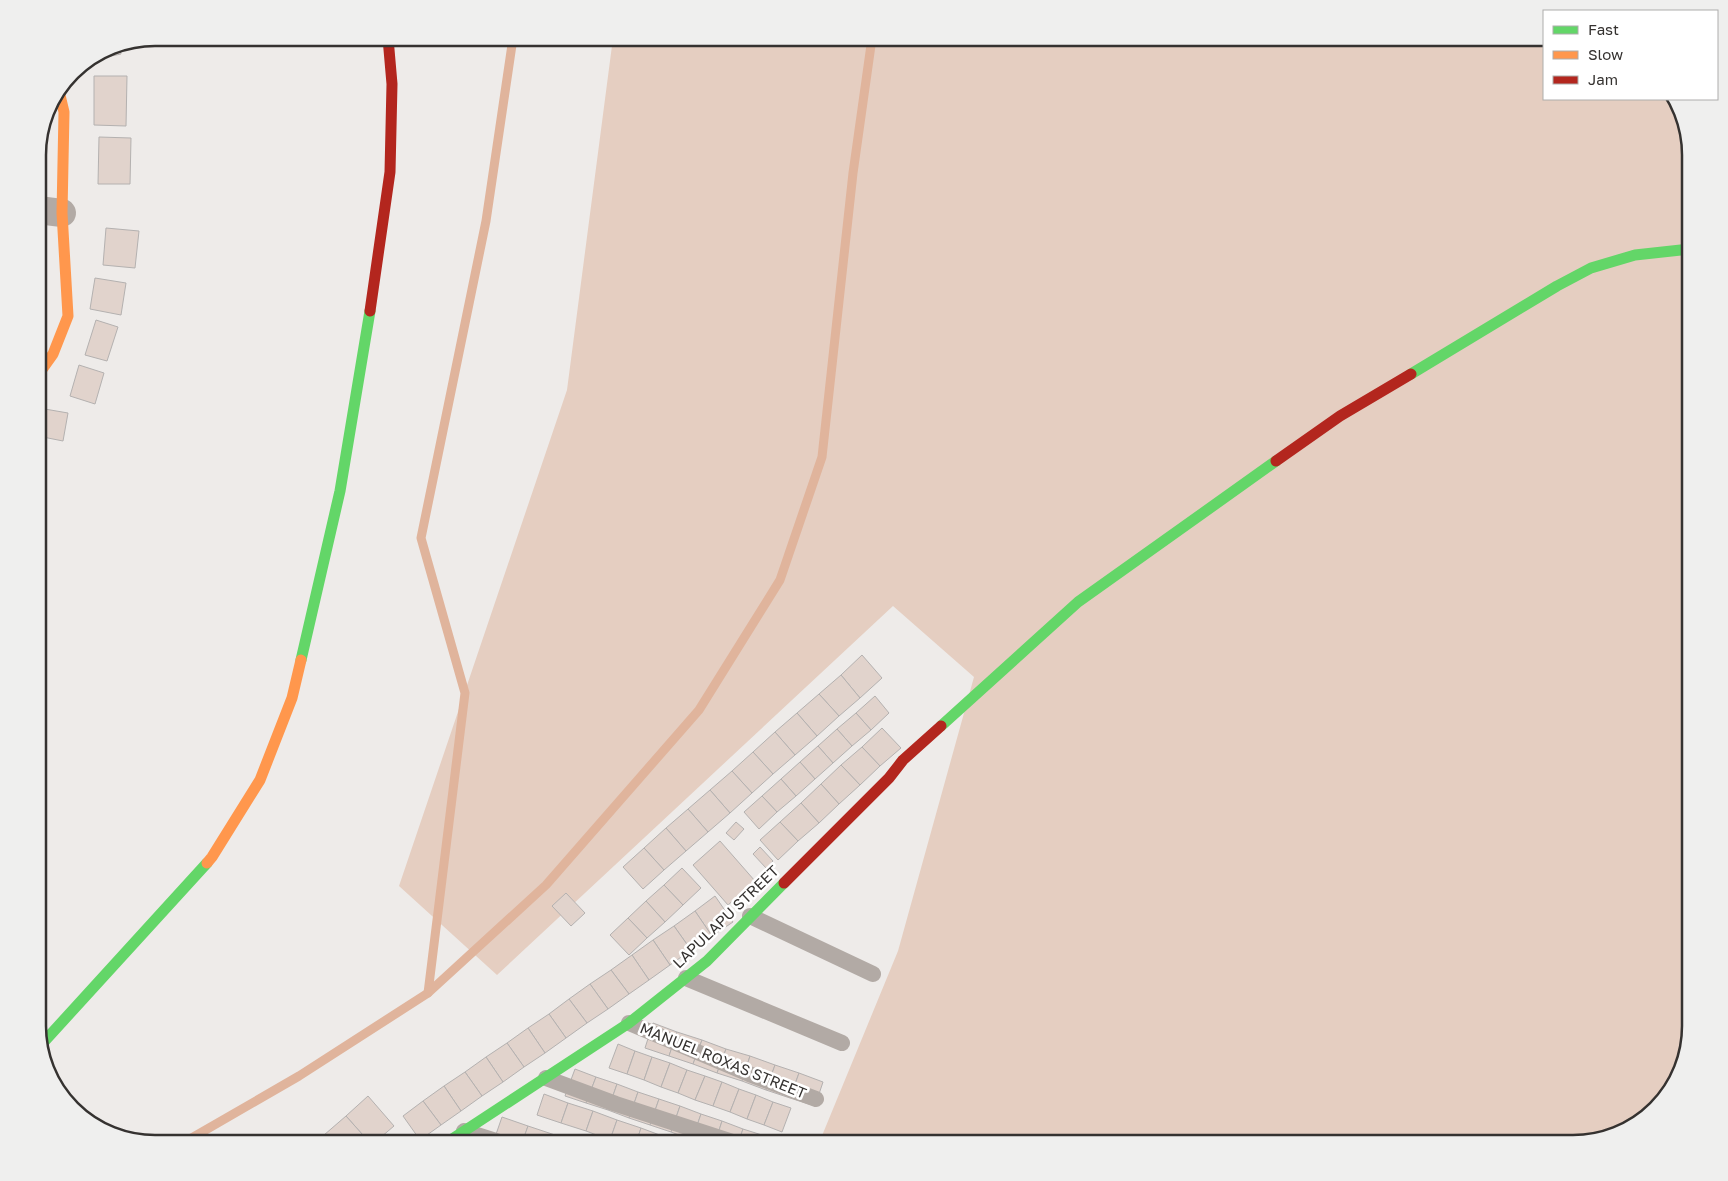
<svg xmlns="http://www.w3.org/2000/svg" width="1728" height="1181" viewBox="0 0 1728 1181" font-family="'Golos Text',sans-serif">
  <rect width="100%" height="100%" fill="#eeebe9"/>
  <path fill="#e5cec1" d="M613,38H1544V99H1675L1678,103L1690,155V1026L1671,1091L1631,1128L1573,1143H819L898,951L974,677L893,606L497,975L399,886L567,390Z"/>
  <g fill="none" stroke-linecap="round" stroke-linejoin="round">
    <g stroke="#e0b49c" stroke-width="9">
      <path d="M428,993L465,693L421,538L486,221L513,38"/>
      <path d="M183,1143L299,1076L428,993L546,885L699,710L780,580L822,457L853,173L872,38"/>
    </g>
  </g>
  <g fill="#e1d3cc" stroke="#b4b1b0">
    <path d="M119,45L121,54L92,60V59L110,46Z"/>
    <path d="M94,76H127L126,126L94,125Z"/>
    <path d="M99,137L131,138L130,184H98Z"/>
    <path d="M106,228L139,231L135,268L103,265Z"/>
    <path d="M95,278L126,283L121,315L90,309Z"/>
    <path d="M96,320L118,327L107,361L85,355Z"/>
    <path d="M79,365L104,373L95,404L70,396Z"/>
    <path d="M39,408L68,413L63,441L38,436Z"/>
    <path d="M862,655L882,678L860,698L841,675Z"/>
    <path d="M841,675L860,698L839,716L819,694Z"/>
    <path d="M819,694L839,716L817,736L797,713Z"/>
    <path d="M875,696L889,713L871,730L856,713Z"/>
    <path d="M797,713L817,736L795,755L775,732Z"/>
    <path d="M856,713L871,730L852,746L837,729Z"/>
    <path d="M882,728L901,748L880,766L862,747Z"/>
    <path d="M837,729L852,746L833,763L818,746Z"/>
    <path d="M775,732L795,755L773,774L753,752Z"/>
    <path d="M818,746L833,763L815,779L800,762Z"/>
    <path d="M862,747L880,766L860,785L841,765Z"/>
    <path d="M753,752L773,774L752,793L732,771Z"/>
    <path d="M800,762L815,779L796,796L781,779Z"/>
    <path d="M841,765L860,785L839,804L821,784Z"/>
    <path d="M732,771L752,793L730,813L710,790Z"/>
    <path d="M781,779L796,796L777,812L762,796Z"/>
    <path d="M821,784L839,804L819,823L801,803Z"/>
    <path d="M710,790L730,813L708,832L688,809Z"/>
    <path d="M762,796L777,812L759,829L744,812Z"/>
    <path d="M801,803L819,823L798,841L780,822Z"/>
    <path d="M688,809L708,832L686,851L666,828Z"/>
    <path d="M736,822L744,829L734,840L726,833Z"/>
    <path d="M780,822L798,841L778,860L760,840Z"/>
    <path d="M666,828L686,851L664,870L644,848Z"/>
    <path d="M720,841L755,881L728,905L693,865Z"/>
    <path d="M760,847L773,861L766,868L753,854Z"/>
    <path d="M644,848L664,870L643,889L623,867Z"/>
    <path d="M682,868L701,888L683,905L664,885Z"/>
    <path d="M664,885L683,905L665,922L646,901Z"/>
    <path d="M566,893L585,913L571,926L552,906Z"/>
    <path d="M715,896L733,922L712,936L695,911Z"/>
    <path d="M646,901L665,922L647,938L628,918Z"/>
    <path d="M695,911L712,936L691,950L674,926Z"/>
    <path d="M628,918L647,938L629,955L610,935Z"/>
    <path d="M674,926L691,950L670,965L653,940Z"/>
    <path d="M653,940L670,965L649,980L632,955Z"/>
    <path d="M632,955L649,980L629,994L611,970Z"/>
    <path d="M611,970L629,994L608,1009L590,984Z"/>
    <path d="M590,984L608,1009L587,1023L569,999Z"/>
    <path d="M569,999L587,1023L566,1038L549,1014Z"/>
    <path d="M549,1014L566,1038L545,1053L528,1028Z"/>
    <path d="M653,1023L677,1032L669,1056L645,1048Z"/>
    <path d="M528,1028L545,1053L524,1067L507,1043Z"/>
    <path d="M677,1032L702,1040L693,1064L669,1056Z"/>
    <path d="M702,1040L726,1049L717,1073L693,1064Z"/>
    <path d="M507,1043L524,1067L503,1082L486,1057Z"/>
    <path d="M618,1044L635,1051L627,1074L609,1068Z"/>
    <path d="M726,1049L750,1056L742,1081L717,1073Z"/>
    <path d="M635,1051L652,1057L644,1080L627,1074Z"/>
    <path d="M750,1056L775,1065L766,1090L742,1081Z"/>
    <path d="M486,1057L503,1082L482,1096L465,1072Z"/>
    <path d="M652,1057L670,1063L661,1087L644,1080Z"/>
    <path d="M670,1063L687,1070L678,1093L661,1087Z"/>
    <path d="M775,1065L799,1073L790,1098L766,1090Z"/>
    <path d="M575,1069L596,1077L586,1103L565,1096Z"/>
    <path d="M687,1070L705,1076L695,1100L678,1093Z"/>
    <path d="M465,1072L482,1096L461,1111L444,1086Z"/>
    <path d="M799,1073L823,1082L815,1106L790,1098Z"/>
    <path d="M705,1076L722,1082L713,1106L695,1100Z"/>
    <path d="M596,1077L617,1084L608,1110L586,1103Z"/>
    <path d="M722,1082L739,1089L730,1112L713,1106Z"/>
    <path d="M617,1084L638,1092L629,1118L608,1110Z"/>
    <path d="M444,1086L461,1111L441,1125L423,1101Z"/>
    <path d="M739,1089L756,1095L747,1119L730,1112Z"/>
    <path d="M638,1092L659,1099L650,1125L629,1118Z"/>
    <path d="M544,1094L568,1103L561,1123L537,1115Z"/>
    <path d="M756,1095L773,1102L764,1125L747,1119Z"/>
    <path d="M368,1096L394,1126L374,1143H370L346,1116Z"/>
    <path d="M659,1099L680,1106L671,1132L650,1125Z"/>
    <path d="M423,1101L441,1125L420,1140L403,1116Z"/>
    <path d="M773,1102L791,1108L782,1132L764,1125Z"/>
    <path d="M568,1103L593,1111L586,1131L561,1123Z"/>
    <path d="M680,1106L701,1114L692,1140L671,1132Z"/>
    <path d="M593,1111L617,1120L610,1140L586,1131Z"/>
    <path d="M701,1114L722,1121L715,1143H703L692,1140Z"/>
    <path d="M346,1116L370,1143H331L324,1135Z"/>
    <path d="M502,1117L528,1126L522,1143H493Z"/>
    <path d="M617,1120L641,1128L636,1143H621L610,1140Z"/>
    <path d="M722,1121L743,1129L738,1143H715Z"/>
    <path d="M528,1126L555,1135L552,1143H522Z"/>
    <path d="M641,1128L665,1137L663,1143H636Z"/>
    <path d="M743,1129L765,1136L762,1143H738Z"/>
    <path d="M324,1135L331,1143H313Z"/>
    <path d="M555,1135L579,1143H552Z"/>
    <path d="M765,1136L786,1143H762Z"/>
    <path d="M665,1137L685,1143H663Z"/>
  </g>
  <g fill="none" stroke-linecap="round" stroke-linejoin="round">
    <g stroke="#b2aaa5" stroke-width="16">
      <path d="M750,916L873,974"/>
      <path d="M686,978L842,1043"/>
      <path d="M629,1023L749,1074L816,1099"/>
      <path d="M546,1078L616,1104L736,1143"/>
      <path d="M464,1131L502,1143"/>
    </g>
    <path stroke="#b2aaa5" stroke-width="28" d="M38,210L62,213"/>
    <g stroke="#63d668" stroke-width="11">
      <path d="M1411,374L1557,286L1591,268L1635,255L1690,249"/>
      <path d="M301,660L340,491L370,311"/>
      <path d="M941,726L1078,602L1276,461"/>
      <path d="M41,1045L207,863"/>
      <path d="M446,1143L629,1023L707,961L784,883"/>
    </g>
    <g stroke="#ff974d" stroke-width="11">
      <path d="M38,375L53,354L68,316L62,213L64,112L59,91"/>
      <path d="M207,863L212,857L260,780L292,698L301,660"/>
    </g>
    <g stroke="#b3261e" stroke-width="11">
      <path d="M370,311L390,172L392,84L388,38"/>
      <path d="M1276,461L1340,416L1411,374"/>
      <path d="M784,883L889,778L903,760L941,726"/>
    </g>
  </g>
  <g text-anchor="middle" stroke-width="5" stroke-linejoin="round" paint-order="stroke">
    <g font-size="15" fill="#353230" stroke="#fff">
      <text transform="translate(726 917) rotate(-44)" y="5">LAPULAPU STREET</text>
      <text transform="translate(723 1061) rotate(22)" y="5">MANUEL ROXAS STREET</text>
    </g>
  </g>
  <path d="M0 0H1728V1181H0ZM155 46H1573A109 109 0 0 1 1682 155V1026A109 109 0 0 1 1573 1135H155A109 109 0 0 1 46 1026V155A109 109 0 0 1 155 46Z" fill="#efefee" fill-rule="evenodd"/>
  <path fill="none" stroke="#353230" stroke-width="2.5" d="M155 46H1573A109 109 0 0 1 1682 155V1026A109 109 0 0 1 1573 1135H155A109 109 0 0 1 46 1026V155A109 109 0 0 1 155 46Z"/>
  <rect x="1543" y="10" width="175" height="90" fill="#ffffff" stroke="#aeadac"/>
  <rect x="1553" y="26" width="25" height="8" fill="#63d668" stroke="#aeadac"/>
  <text x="1588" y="35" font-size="15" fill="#353230">Fast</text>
  <rect x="1553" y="51" width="25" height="8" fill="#ff974d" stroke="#aeadac"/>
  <text x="1588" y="60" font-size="15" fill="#353230">Slow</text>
  <rect x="1553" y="76" width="25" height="8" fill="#b3261e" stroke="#aeadac"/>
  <text x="1588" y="85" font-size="15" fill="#353230">Jam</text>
</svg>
